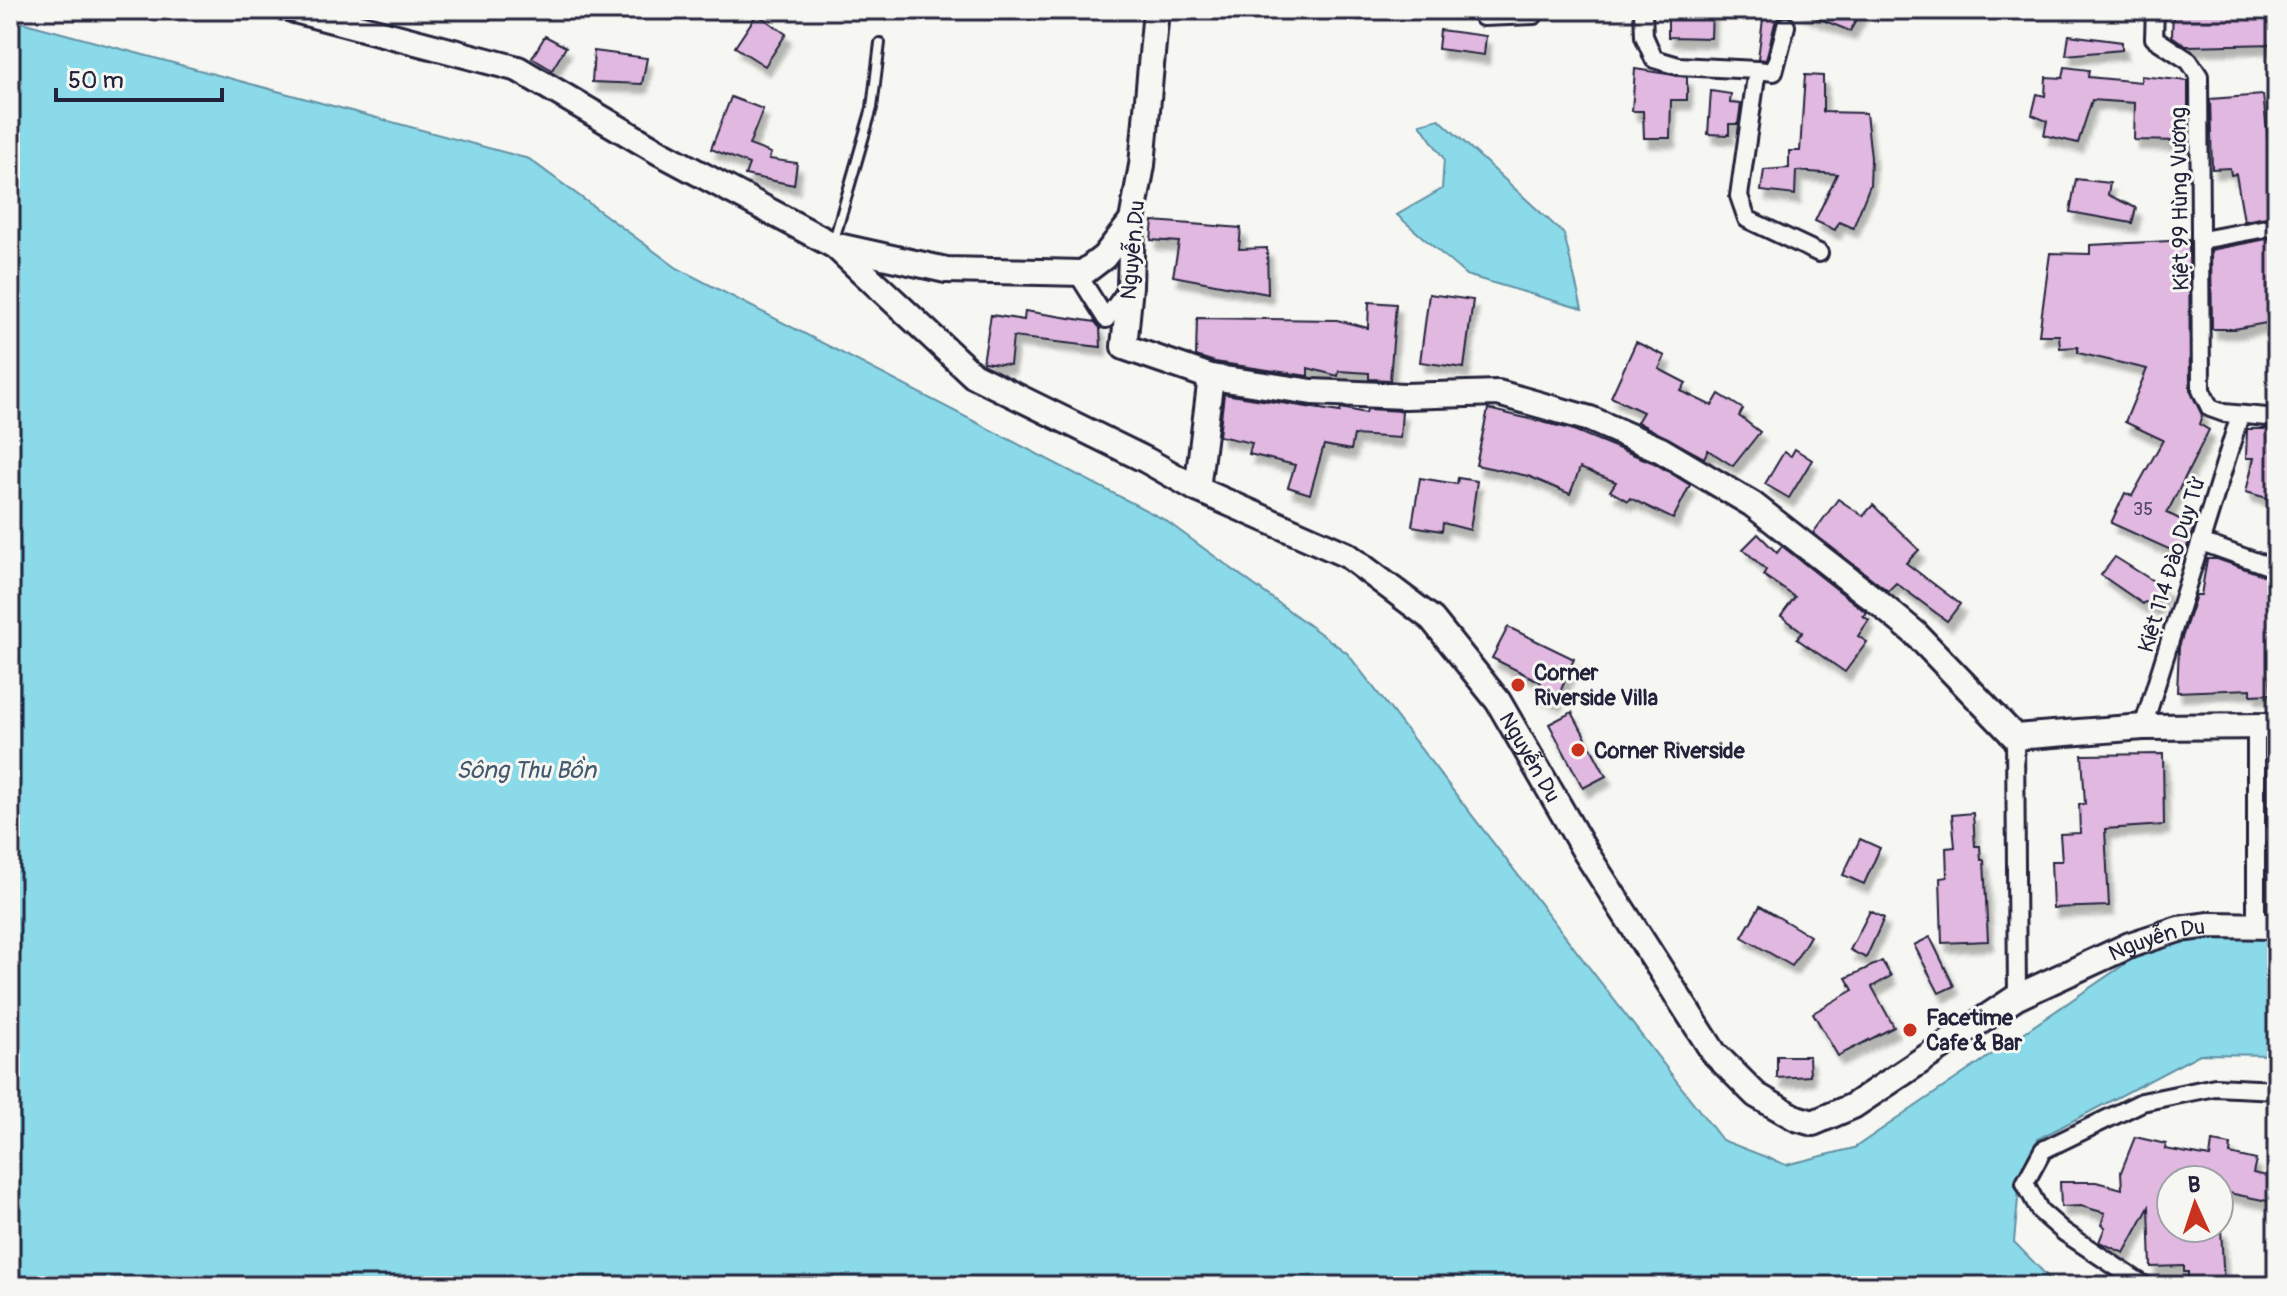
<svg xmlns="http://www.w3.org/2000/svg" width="2287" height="1296" viewBox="0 0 2287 1296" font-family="Pangolin,sans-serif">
  <defs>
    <filter id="shadow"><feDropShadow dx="5" dy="9" stdDeviation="2" flood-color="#0004"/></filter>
  </defs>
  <rect width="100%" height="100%" fill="#f6f6f2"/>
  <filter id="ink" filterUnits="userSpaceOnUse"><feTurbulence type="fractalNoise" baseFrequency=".0125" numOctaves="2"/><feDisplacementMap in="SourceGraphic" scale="16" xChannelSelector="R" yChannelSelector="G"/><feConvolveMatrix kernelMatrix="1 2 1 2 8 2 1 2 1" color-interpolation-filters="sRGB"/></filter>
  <g filter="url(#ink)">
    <g fill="#8bdae9" stroke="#6190a3" stroke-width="2">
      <path d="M10,19L529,159L677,268L1165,520L1347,653L1722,1140L1786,1165L1854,1148L2150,947L2186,933L2277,934V1055L2200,1054L2038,1139L2020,1178L2014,1242L2057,1286H10Z"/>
      <path d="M1439,119L1564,234L1582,309L1466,275L1397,215L1442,189L1444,159L1420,124Z"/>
    </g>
    <g fill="#e0b8e0" stroke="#22223b" stroke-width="2" filter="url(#shadow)">
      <path d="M1668,10H1712L1711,38L1668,37Z"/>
      <path d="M1798,10H1862L1850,31Z"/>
      <path d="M2173,10H2275L2277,44L2186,46L2172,36Z"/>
      <path d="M1764,11H1783L1775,23L1766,60L1758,59Z"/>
      <path d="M757,14L786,34L765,66L735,47Z"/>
      <path d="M1440,30L1486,36L1484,55L1438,49Z"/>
      <path d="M2069,35L2122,42V50L2066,55Z"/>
      <path d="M545,36L566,47L552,70L532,58Z"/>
      <path d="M594,51L647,58L642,84L592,82Z"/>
      <path d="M2065,67L2089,70L2088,77L2141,82V76L2188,81V145H2179L2180,141L2134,140L2135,103L2092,100L2078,143L2044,135L2047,121L2032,115L2037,94L2045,96L2046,77L2063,78Z"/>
      <path d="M1635,69L1687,77V100H1671L1670,138H1644L1643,111H1632Z"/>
      <path d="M1805,75L1823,76V112L1866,113L1871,158L1870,185L1853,228L1839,222L1835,230L1815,221L1837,174L1796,171L1795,195L1761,191L1764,170L1789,168V151H1800Z"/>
      <path d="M1711,91L1731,94L1730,103L1741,104L1738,124H1729V135L1708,134Z"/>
      <path d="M2263,95L2270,158L2277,157V215L2244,221L2236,174L2231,175L2230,168L2212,169L2210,99Z"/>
      <path d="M731,97L763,109L749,145L771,153L769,159L797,163L794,185L745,175L749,164L711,149Z"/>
      <path d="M2076,179L2110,183L2108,195L2136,208L2132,223L2070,212Z"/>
      <path d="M1153,221L1241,228L1239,249L1267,248L1268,294L1173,276L1179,242L1151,240Z"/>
      <path d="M2277,237V321L2234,329H2212L2211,250Z"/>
      <path d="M2189,240L2190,390L2202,415L2199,424L2209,430L2167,513L2194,526L2184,556L2111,523L2125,493L2132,496L2163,440L2125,422L2147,369L2078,353V347L2060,348L2059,335H2039L2050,253L2090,254V245Z"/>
      <path d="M1429,294L1473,300L1464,368L1420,362Z"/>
      <path d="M1369,302L1396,304L1390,380L1369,379V373L1339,371L1338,376L1308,368V376L1215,362L1196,356L1197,318L1337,320L1368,328Z"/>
      <path d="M1025,311L1095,322L1100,328L1101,347L1013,337L1010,365L983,362L991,315L1024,320Z"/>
      <path d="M1636,342L1665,356L1659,369L1686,383L1681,391L1712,406L1719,394L1743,409L1739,416L1760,432L1733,466L1708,450L1704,458L1637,422L1643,412L1611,397Z"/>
      <path d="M1224,394L1340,412L1341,408L1366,413L1367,409L1402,411L1400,438L1354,435L1351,450L1324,445L1310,494L1288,487L1295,465L1249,454L1252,443L1219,436Z"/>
      <path d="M1488,409L1571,429L1654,463L1690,485L1673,519L1630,498L1628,501L1610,491L1616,482L1580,468L1570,494L1528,476L1476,465Z"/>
      <path d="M2247,429H2277V501L2246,492L2254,458H2246Z"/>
      <path d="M1795,449L1812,460L1789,498L1765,484L1784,452L1791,456Z"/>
      <path d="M1420,478L1457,484L1458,478L1477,481L1470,530L1443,523L1442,531L1412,526Z"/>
      <path d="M1838,499L1863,516L1873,505L1919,550L1906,563L1960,604L1947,621L1896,583L1888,591L1813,533Z"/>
      <path d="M1758,534L1777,553L1782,546L1867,613L1863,616L1869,620L1858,636L1867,642L1845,672L1797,639L1803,632L1781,616L1795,597L1763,575L1766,570L1743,549Z"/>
      <path d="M2115,557L2166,589L2155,608L2145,602L2143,604L2101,575Z"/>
      <path d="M2207,559H2217L2277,580V676H2270L2271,694L2251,695V689L2177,692L2179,647L2196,595H2201Z"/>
      <path d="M1508,627L1574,659L1556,702L1536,694L1541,682L1492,658Z"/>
      <path d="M1572,712L1606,776L1583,788L1549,724Z"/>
      <path d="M2163,754L2164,825L2105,829L2109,906L2053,908L2051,861H2062L2060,834L2080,833L2079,804H2085L2082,755Z"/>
      <rect x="2267" y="769" width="10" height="58"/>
      <path d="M1973,813L1975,846H1980L1981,860H1984L1988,941L1942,943L1940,878L1947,877L1946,848L1955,847L1952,815Z"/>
      <path d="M1860,839L1880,848L1864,884L1843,875Z"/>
      <path d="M1760,906L1810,936L1792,966L1742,937Z"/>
      <path d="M1870,911L1884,918L1866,958L1850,950Z"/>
      <path d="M1930,937L1954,986L1939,993L1914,945Z"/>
      <path d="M1882,961L1891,976L1872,987L1894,1027L1838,1056L1813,1013L1853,990L1846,978Z"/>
      <path d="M1777,1056H1809L1810,1076L1777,1078Z"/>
      <path d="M2135,1137L2166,1144L2165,1149L2210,1157L2212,1142L2231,1145L2230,1154L2256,1160L2253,1173L2277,1178V1203L2219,1191V1180H2171V1184H2167L2171,1228H2221L2224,1286H2188V1272H2184V1266L2151,1267L2149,1207L2124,1253L2099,1242L2105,1227L2101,1225L2105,1213L2081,1206L2061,1207L2060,1182H2096L2122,1189L2121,1172Z"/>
    </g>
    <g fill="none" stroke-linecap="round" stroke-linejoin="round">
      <defs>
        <path id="lane" d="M834,240L872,108L880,43"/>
        <g id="street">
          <path d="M1483,10V17L1534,15"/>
          <path d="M1643,10L1644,36L1654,59L1678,66L1757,70L1739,196L1747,219L1819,253"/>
          <path d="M2155,10L2154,38L2189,61L2199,76L2201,390L2210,408L2224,413L2277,418"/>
          <path d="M1757,70L1774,72L1786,26"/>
          <path d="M2202,240L2277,226"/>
          <path d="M1077,273L1106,319L1129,287"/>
          <path d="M2201,542L2277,569"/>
          <path d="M2143,727L2240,415"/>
          <path d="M2015,737L2017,997"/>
          <path d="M2256,926V726"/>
          <path d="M2145,1286L2064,1232L2040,1211L2025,1183L2043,1150L2142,1102L2215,1087L2277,1090"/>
        </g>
        <g id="secondary">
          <path d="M294,10L518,69L659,152L833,245L946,270L1083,273L1104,257L1132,221"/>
          <path id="s1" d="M1156,10L1142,165L1132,221L1130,286L1124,347L1211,377L1197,489L1347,555L1432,619L1498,701L1586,853L1714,1053L1756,1095L1796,1118L1813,1123L1853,1106L2017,997L2130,945L2179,929L2210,925L2277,926"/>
          <path d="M835,246L973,375L1146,460L1197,489"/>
          <path d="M1211,377L1312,392L1405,396L1498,393L1590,419L1661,450L1752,504L1880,604L1915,633L2015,737L2143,727L2277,726"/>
        </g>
      </defs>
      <use href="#lane" stroke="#22223b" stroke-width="14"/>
      <use href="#street" stroke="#22223b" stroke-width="22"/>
      <use href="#secondary" stroke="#22223b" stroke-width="30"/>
      <use href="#lane" stroke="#f6f6f2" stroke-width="8"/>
      <use href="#street" stroke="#f6f6f2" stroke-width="16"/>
      <use href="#secondary" stroke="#f6f6f2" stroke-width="24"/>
    </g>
  </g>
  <g fill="#c8321e" stroke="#f6f6f2" stroke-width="3">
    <circle cx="1518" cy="685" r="8"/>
    <circle cx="1578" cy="750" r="8"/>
    <circle cx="1910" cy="1030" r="8"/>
  </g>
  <g text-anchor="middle" stroke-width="6" stroke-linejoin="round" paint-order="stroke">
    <g font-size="18" fill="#524864">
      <text x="2143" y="515">35</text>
    </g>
    <g font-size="22" fill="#22223b" stroke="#f6f6f2">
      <text transform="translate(2179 199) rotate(-91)" y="8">Kiệt 99 Hùng Vương</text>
      <text transform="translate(1132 250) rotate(-85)" y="8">Nguyễn Du</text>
      <text transform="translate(2171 564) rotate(-73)" y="8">Kiệt 114 Đào Duy Từ</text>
      <text dy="8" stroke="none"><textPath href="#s1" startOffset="984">Nguyễn Du</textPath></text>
      <text dy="8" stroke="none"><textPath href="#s1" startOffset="1848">Nguyễn Du</textPath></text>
    </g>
    <g font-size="22" font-weight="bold" fill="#22223b" stroke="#f6f6f2" text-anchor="start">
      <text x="1534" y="680">Corner<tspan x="1534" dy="25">Riverside Villa</tspan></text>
      <text x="1594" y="758">Corner Riverside</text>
      <text x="1926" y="1025">Facetime<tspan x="1926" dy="25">Cafe &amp; Bar</tspan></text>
    </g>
    <g font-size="24" font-style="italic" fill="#42596f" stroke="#f6f6f2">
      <text x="526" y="778">Sông Thu Bồn</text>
    </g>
  </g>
  <rect width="2287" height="1296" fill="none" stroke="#f6f6f2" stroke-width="40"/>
  <rect x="20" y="20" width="2247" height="1256" fill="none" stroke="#22223b" stroke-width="3" filter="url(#ink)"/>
  <g transform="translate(2195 1204) rotate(357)"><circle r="38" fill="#f6f6f2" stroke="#a1a1a9" stroke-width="2"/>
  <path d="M0-6L14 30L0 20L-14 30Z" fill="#c8321e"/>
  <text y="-12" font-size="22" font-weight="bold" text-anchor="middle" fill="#22223b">B</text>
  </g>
  <path d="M56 88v12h166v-12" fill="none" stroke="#22223b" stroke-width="4"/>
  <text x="68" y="88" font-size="24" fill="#22223b" stroke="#f6f6f2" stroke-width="6" paint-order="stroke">50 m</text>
</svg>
